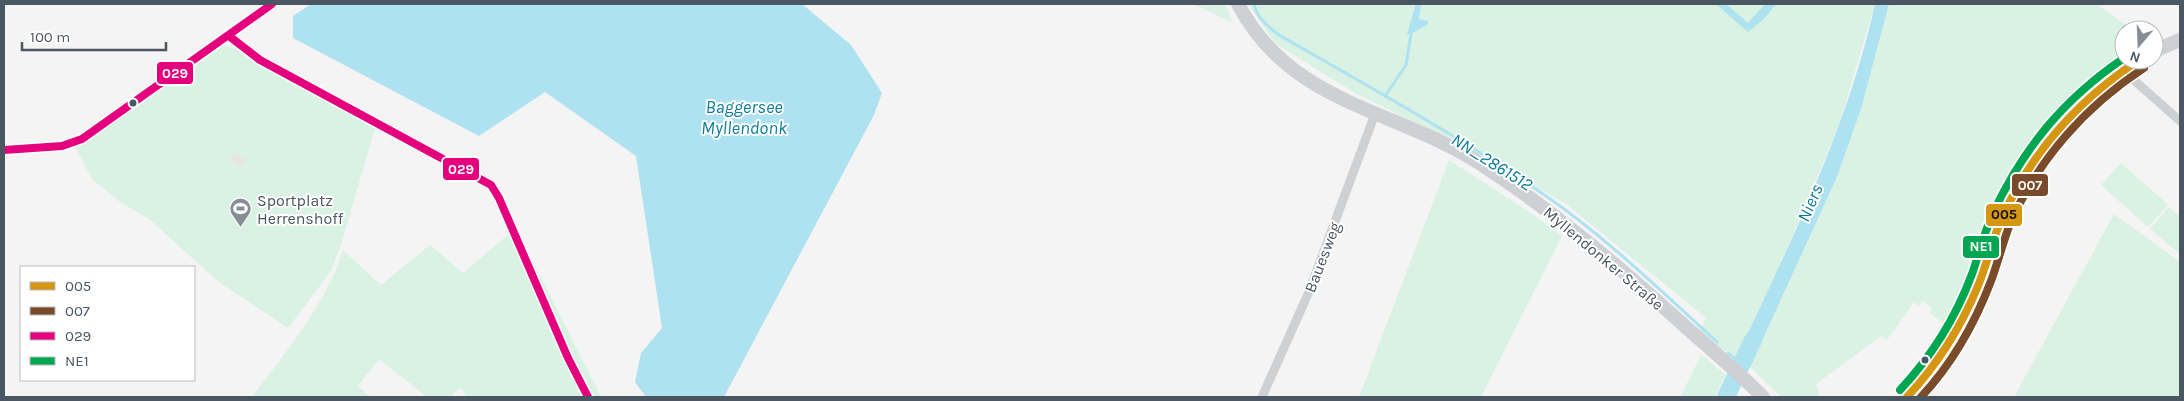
<svg xmlns="http://www.w3.org/2000/svg" width="2184" height="401" viewBox="0 0 2184 401" font-family="Karla,sans-serif">
  <rect width="100%" height="100%" fill="#f4f4f4"/>
  <g fill="#d9f2e3">
    <path d="M1193,4H1225L1233,23Z"/>
    <path d="M1248,4H1875L1839,125L1775,277L1737,357L1715,346L1699,334L1706,318L1566,204L1448,139L1355,93L1276,44Z"/>
    <path d="M1889,4H2096L2133,30H2124L2125,60L2075,101L2052,124L2030,155L2003,197L1964,294L1946,325L1929,313L1932,309L1923,301L1919,306L1914,302L1887,340L1881,336L1816,384L1820,397H1781L1750,367L1837,177L1861,109Z"/>
    <path d="M223,46L234,48L376,125L340,248L331,271L288,328L220,283L149,219L120,202L92,179L76,148Z"/>
    <path d="M1449,160L1531,213L1562,236L1481,397H1359Z"/>
    <path d="M2121,163L2168,205L2148,227L2101,185Z"/>
    <path d="M2169,207L2180,217V254L2150,229Z"/>
    <path d="M2114,214L2180,262V397H2014Z"/>
    <path d="M516,228L601,397H466L461,387L450,397H427L379,359L358,386L370,397H252C286,352 326,304 343,250L381,285L430,245L463,273Z"/>
    <path d="M1701,355L1726,375L1715,397H1680Z"/>
  </g>
  <path fill="#e7e6e1" d="M235,152L246,160L240,168L229,160Z"/>
  <g fill="#aee2f0">
    <path d="M311,4H802L851,45L882,93L874,115L724,397H646L635,382L641,353L662,328L636,156L545,92L479,136L293,38V16Z"/>
    <path d="M1416,4H1421L1419,19L1428,21V24L1411,34H1407Z"/>
    <path d="M1716,4H1726L1748,23L1765,4H1776L1765,18L1748,32Z"/>
    <path d="M1875,4H1889L1861,109L1837,177L1750,367L1737,357C1790,243 1848,127 1875,4Z"/>
  </g>
  <g fill="none" stroke-linecap="round" stroke-linejoin="round">
    <g stroke="#aee2f0" stroke-width="3">
      <path d="M1254,4C1257,18 1268,27 1279,35C1368,86 1458,136 1543,194C1606,237 1661,291 1717,342"/>
      <path d="M1385,96L1406,65L1411,34"/>
      <path d="M1728,353L1742,364"/>
    </g>
    <path stroke="#aee2f0" stroke-width="18" d="M1726,397L1753,340"/>
    <g stroke="#ced0d2" stroke-width="9">
      <path d="M229,36L260,60L491,185L499,198L568,358L588,397"/>
      <path d="M2128,67L2136,82L2180,121"/>
      <path d="M4,150L62,146L82,139L272,4"/>
      <path d="M1262,397L1308,294L1375,114"/>
    </g>
    <g stroke="#ced0d4" stroke-width="14">
      <path d="M1238,4C1291,105 1396,109 1481,164C1556,213 1622,269 1688,329C1713,351 1739,373 1763,397"/>
      <path d="M2154,51L2180,40"/>
      <path d="M1907,397C1935,370 1963,322 1978,286C1987,264 1993,240 2002,218C2015,191 2051,131 2073,111C2092,94 2118,73 2139,60"/>
    </g>
    <defs>
      <path id="bus-1" d="M1907,397C1937,365 1961,327 1978,286C1987,264 1992,240 2002,218C2032,151 2078,100 2139,60"/>
      <path id="bus-2" d="M1921,397C1951,365 1975,323 1991,281C1998,262 2003,242 2010,224C2038,159 2086,106 2144,68"/>
      <g id="bus-3">
        <path d="M229,36L260,60L491,185L499,198L568,358L588,397"/>
        <path d="M4,150L62,146L82,139L272,4"/>
      </g>
      <path id="bus-4" d="M1900,390C1931,357 1956,317 1972,274C1979,254 1984,233 1993,213C2024,147 2064,99 2124,58"/>
    </defs>
    <use href="#bus-1" stroke="#fff" stroke-width="11"/>
    <use href="#bus-2" stroke="#fff" stroke-width="11"/>
    <use href="#bus-3" stroke="#fff" stroke-width="11"/>
    <use href="#bus-4" stroke="#fff" stroke-width="11"/>
    <use href="#bus-1" stroke="#d49613" stroke-width="8"/>
    <use href="#bus-2" stroke="#7a4b2a" stroke-width="8"/>
    <use href="#bus-3" stroke="#e5007d" stroke-width="8"/>
    <use href="#bus-4" stroke="#00a651" stroke-width="8"/>
  </g>
  <defs>
    <symbol id="stadium-pin" viewBox="-11 -11 22 30"><path d="M0 17L-7.5 6A9.5 9.5 0 1 1 7.5 6Z" fill="#868d94" stroke="#fff"/><path d="M0-5a6.5 5 0 1 0 0 10a6.5 5 0 1 0 0-10ZM-3.5-1.8h7v3.6h-7Z" fill="#fff"/></symbol>
  </defs>
  <g fill-rule="evenodd">
    <use href="#stadium-pin" x="228" y="196" width="25" height="34"/>
  </g>
  <g fill="#4a5661" stroke="#fff" stroke-width="2">
    <circle cx="133" cy="103" r="4.5"/>
    <circle cx="1925" cy="360" r="4.5"/>
  </g>
  <g text-anchor="middle" stroke-width="4" stroke-linejoin="round" paint-order="stroke">
    <g font-size="16" fill="#4a5661" stroke="#fff" text-anchor="start">
      <text x="257" y="206">Sportplatz<tspan x="257" dy="18">Herrenshoff</tspan></text>
    </g>
    <g font-size="16" fill="#4a5661" stroke="#fff">
      <text transform="translate(1322 257) rotate(-69)" y="6">Bauesweg</text>
      <text transform="translate(1604 258) rotate(40)" y="6">Myllendonker Straße</text>
    </g>
    <g font-size="18" font-style="italic" fill="#0c7c9b" stroke="#fff">
      <text x="744" y="113">Baggersee<tspan x="744" dy="21">Myllendonk</tspan></text>
      <text transform="translate(1492 162) rotate(32)" y="6">NN_2861512</text>
      <text transform="translate(1810 203) rotate(-67)" y="6">Niers</text>
    </g>
  </g>
  <g stroke="#fff" stroke-width="2">
    <rect x="156" y="61" width="38" height="24" rx="5" fill="#e5007d"/>
    <rect x="442" y="157" width="38" height="24" rx="5" fill="#e5007d"/>
    <rect x="2011" y="173" width="38" height="24" rx="5" fill="#7a4b2a"/>
    <rect x="1985" y="203" width="38" height="24" rx="5" fill="#d49613"/>
    <rect x="1962" y="235" width="38" height="24" rx="5" fill="#00a651"/>
  </g>
  <g font-size="14" text-anchor="middle" font-weight="bold" fill="#fff">
    <text x="175" y="78">029</text>
    <text x="461" y="174">029</text>
    <text x="2030" y="190">007</text>
    <text x="1981" y="251">NE1</text>
  </g>
  <g font-size="14" text-anchor="middle" font-weight="bold" fill="#111">
    <text x="2004" y="219">005</text>
  </g>
  <rect width="2184" height="401" fill="none" stroke="#4a5661" stroke-width="10"/>
  <rect x="20" y="266" width="175" height="115" fill="#ffffff" stroke="#b7bbc0"/>
  <rect x="30" y="282" width="25" height="8" fill="#d49613" stroke="#b7bbc0"/>
  <text x="65" y="291" font-size="15" fill="#4a5661">005</text>
  <rect x="30" y="307" width="25" height="8" fill="#7a4b2a" stroke="#b7bbc0"/>
  <text x="65" y="316" font-size="15" fill="#4a5661">007</text>
  <rect x="30" y="332" width="25" height="8" fill="#e5007d" stroke="#b7bbc0"/>
  <text x="65" y="341" font-size="15" fill="#4a5661">029</text>
  <rect x="30" y="357" width="25" height="8" fill="#00a651" stroke="#b7bbc0"/>
  <text x="65" y="366" font-size="15" fill="#4a5661">NE1</text>
  <g transform="translate(2139 45) rotate(199)"><circle r="24" fill="#ffffff" stroke="#b7bbc0"/>
  <path d="M0-4L9 19L0 12L-9 19Z" fill="#868d94"/>
  <text y="-8" font-size="14" font-weight="bold" text-anchor="middle" fill="#4a5661">N</text>
  </g>
  <path d="M22 42v8h144v-8" fill="none" stroke="#4a5661" stroke-width="2.5"/>
  <text x="30" y="42" font-size="15" fill="#4a5661" stroke="#ffffff" stroke-width="4" paint-order="stroke">100 m</text>
</svg>
